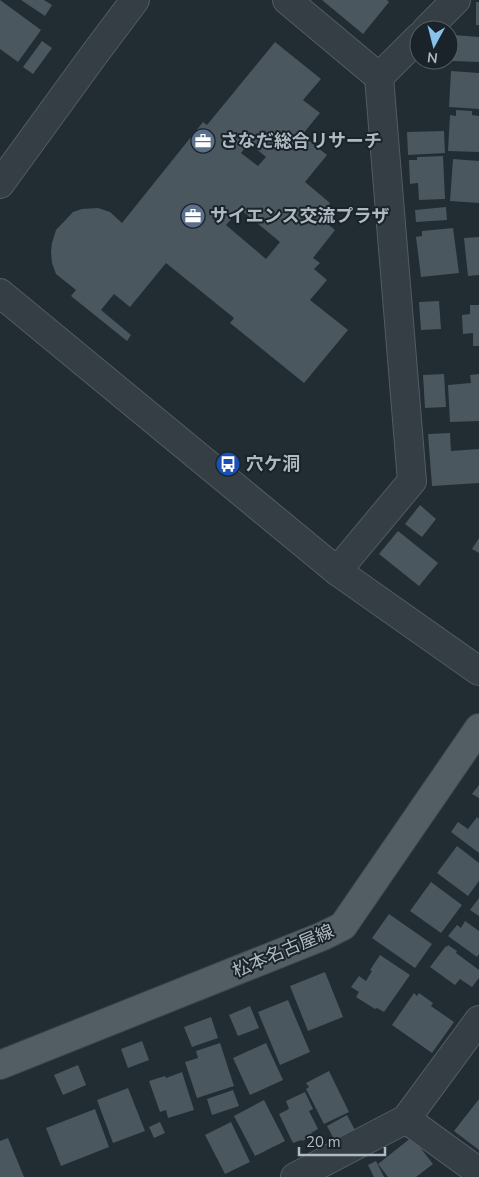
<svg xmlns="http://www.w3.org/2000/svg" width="479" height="1177" viewBox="0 0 479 1177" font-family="'Nunito Sans','Noto Sans JP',sans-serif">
  <rect width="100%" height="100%" fill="#212c33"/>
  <g fill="#4a575f" fill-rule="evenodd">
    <path d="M0,0L41,30L18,62L0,49Z"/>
    <path d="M21,0H44L52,5L45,16Z"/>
    <path d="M322,0H387L389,2L363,34Z"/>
    <rect x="476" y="2" width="3" height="23"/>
    <path d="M454,35L479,37V62L453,61Z"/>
    <path d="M42,41L52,48L33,74L23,67Z"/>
    <path d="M275,42L321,79L303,100L320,113L302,135L327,155L305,182L330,203L319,217L335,230L313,258L320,263L314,269L327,280L310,300L348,330L304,383L230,323L234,318L166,263L130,307L114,294L101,310L131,335L127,341L71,296L76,290L56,274L52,263L51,252L52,243L56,230L73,212L82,209L98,208L110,212L122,223L203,122L207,125ZM249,143L266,157L258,166L241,153ZM240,209L280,242L266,259L226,225Z"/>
    <path d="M451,71L479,73V109L449,107Z"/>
    <path d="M456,110L472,111V115L479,116V152L448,151L450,115L456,116Z"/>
    <path d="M444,131L445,153L408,155L407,132Z"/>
    <path d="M443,156L445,199L419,200L418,183L410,184L409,160H417V157Z"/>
    <path d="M453,159L479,161V203L450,201Z"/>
    <path d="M446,207L447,220L416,222L415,210Z"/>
    <path d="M453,228L459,273L421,277L416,237L422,236V231Z"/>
    <path d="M479,237V275L468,276L464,238Z"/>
    <path d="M439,301L441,329L421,330L419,302Z"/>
    <path d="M470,305H479V346H473V333L463,334L462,315L470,314Z"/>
    <path d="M444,374L446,407L425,408L423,375Z"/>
    <path d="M479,374V421L450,422L448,385L471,383L470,375Z"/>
    <path d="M450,433L451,451L479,449V483L432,486L428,434Z"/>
    <path d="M420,505L436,519L422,537L405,524Z"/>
    <path d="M398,531L438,563L419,586L379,554Z"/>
    <path d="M479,538V553L472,549Z"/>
    <path d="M479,785V798L472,794Z"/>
    <path d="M477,817L479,819V853L451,832L458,822L468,829Z"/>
    <path d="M457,846L479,863V881L468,896L437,873Z"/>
    <path d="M431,882L462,905L441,933L410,911Z"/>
    <path d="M479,898V916L470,910Z"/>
    <path d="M389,914L432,944L415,968L372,938Z"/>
    <path d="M465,921L479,931V954L477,957L448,936L457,925L461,928Z"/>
    <path d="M448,945L457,951L456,953L479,970V978L472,987L460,979L455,985L430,967L446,946L447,947Z"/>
    <path d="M380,955L410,975L384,1012L377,1008L375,1009L356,997L359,992L351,987L359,976L366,981L372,971L370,970Z"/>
    <path d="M325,972L343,1017L308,1031L290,986Z"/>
    <path d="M414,993L417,996L419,993L433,1003L431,1006L454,1022L432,1053L392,1025Z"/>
    <path d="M288,1000L310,1052L280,1065L258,1012Z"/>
    <path d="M250,1006L259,1028L238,1036L229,1015Z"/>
    <path d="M211,1017L218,1038L192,1047L184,1027Z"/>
    <path d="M142,1041L149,1060L128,1068L121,1049Z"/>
    <path d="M220,1043L234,1086L197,1098L185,1062L198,1058L196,1051Z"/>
    <path d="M266,1043L283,1080L250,1095L233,1058Z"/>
    <path d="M78,1065L86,1085L63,1095L54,1075Z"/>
    <path d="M329,1071L349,1112L324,1124L306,1089L309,1087L306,1083Z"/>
    <path d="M182,1072L194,1110L168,1118L166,1110L160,1112L149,1081L165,1076L166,1078Z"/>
    <path d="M128,1088L145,1131L113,1143L97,1100Z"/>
    <path d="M233,1090L239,1106L212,1115L207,1099Z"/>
    <path d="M305,1092L313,1109L309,1111L318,1129L311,1133L313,1136L302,1141L301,1140L293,1143L279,1114L289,1109L286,1101Z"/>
    <path d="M479,1099V1150L454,1131Z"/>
    <path d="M264,1100L285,1141L255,1156L234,1116Z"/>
    <path d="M95,1109L109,1147L61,1166L46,1128Z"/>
    <path d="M347,1115L356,1132L336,1143L327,1126Z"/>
    <path d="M160,1122L165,1133L154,1138L149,1127Z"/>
    <path d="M231,1122L250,1162L225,1174L205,1135Z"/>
    <path d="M412,1137L433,1164L416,1177H388L378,1164Z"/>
    <path d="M8,1138L24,1177H0V1141Z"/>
    <path d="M376,1161L384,1177H374L368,1165Z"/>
  </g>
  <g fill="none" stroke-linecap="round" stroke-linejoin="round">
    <defs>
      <g id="minor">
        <path d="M287,0L379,77L412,481L337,571"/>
        <path d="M426,30L456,0"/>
        <path d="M379,77L419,37"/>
        <path d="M0,184L93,56L135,0"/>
        <path d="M0,293L337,571L479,671"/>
        <path d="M406,1119L479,1172"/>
        <path d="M295,1177L406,1119L479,1020"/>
      </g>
      <path id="major" d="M0,1065L323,936L343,926L479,728"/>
    </defs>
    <use href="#minor" stroke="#525c62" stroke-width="30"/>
    <use href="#major" stroke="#3e474e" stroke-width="30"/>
    <use href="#minor" stroke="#343e44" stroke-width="28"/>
    <use href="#major" stroke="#525d64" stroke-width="28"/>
  </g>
  <defs>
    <symbol id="office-disc" viewBox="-11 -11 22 22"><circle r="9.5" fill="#5c6f8a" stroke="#1a2329"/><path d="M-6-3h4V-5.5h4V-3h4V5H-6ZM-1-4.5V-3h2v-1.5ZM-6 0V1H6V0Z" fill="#fff"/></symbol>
    <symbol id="bus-disc" viewBox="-11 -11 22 22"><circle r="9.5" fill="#1a4fb4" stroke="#1a2329"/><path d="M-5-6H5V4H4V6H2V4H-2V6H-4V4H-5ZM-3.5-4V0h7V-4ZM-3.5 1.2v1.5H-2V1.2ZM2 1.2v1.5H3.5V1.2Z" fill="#fff"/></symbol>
  </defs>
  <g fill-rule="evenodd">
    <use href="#office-disc" x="189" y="127" width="28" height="28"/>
    <use href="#office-disc" x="179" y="202" width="28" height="28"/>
    <use href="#bus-disc" x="214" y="450" width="28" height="28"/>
  </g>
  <g text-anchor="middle" stroke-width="4" stroke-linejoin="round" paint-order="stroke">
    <g font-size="18" font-weight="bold" fill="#afb9c1" stroke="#1a2329" text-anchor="start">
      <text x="220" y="147">さなだ総合リサーチ</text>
      <text x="210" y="222">サイエンス交流プラザ</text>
      <text x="246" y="470">穴ケ洞</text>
    </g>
    <g font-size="18" fill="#afb9c1" stroke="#1a2329">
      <text transform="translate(283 951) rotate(-23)" y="6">松本名古屋線</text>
    </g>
  </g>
  <g transform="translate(434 45) rotate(187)"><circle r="24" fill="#1a2329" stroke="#565f66"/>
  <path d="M0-4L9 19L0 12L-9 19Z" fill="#89c2eb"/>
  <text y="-8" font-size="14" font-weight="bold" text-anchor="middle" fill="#afb9c1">N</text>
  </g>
  <path d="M299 1147v8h86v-8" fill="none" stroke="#afb9c1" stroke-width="2.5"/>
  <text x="306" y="1147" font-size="15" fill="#afb9c1" stroke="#1a2329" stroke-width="4" paint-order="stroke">20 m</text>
</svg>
